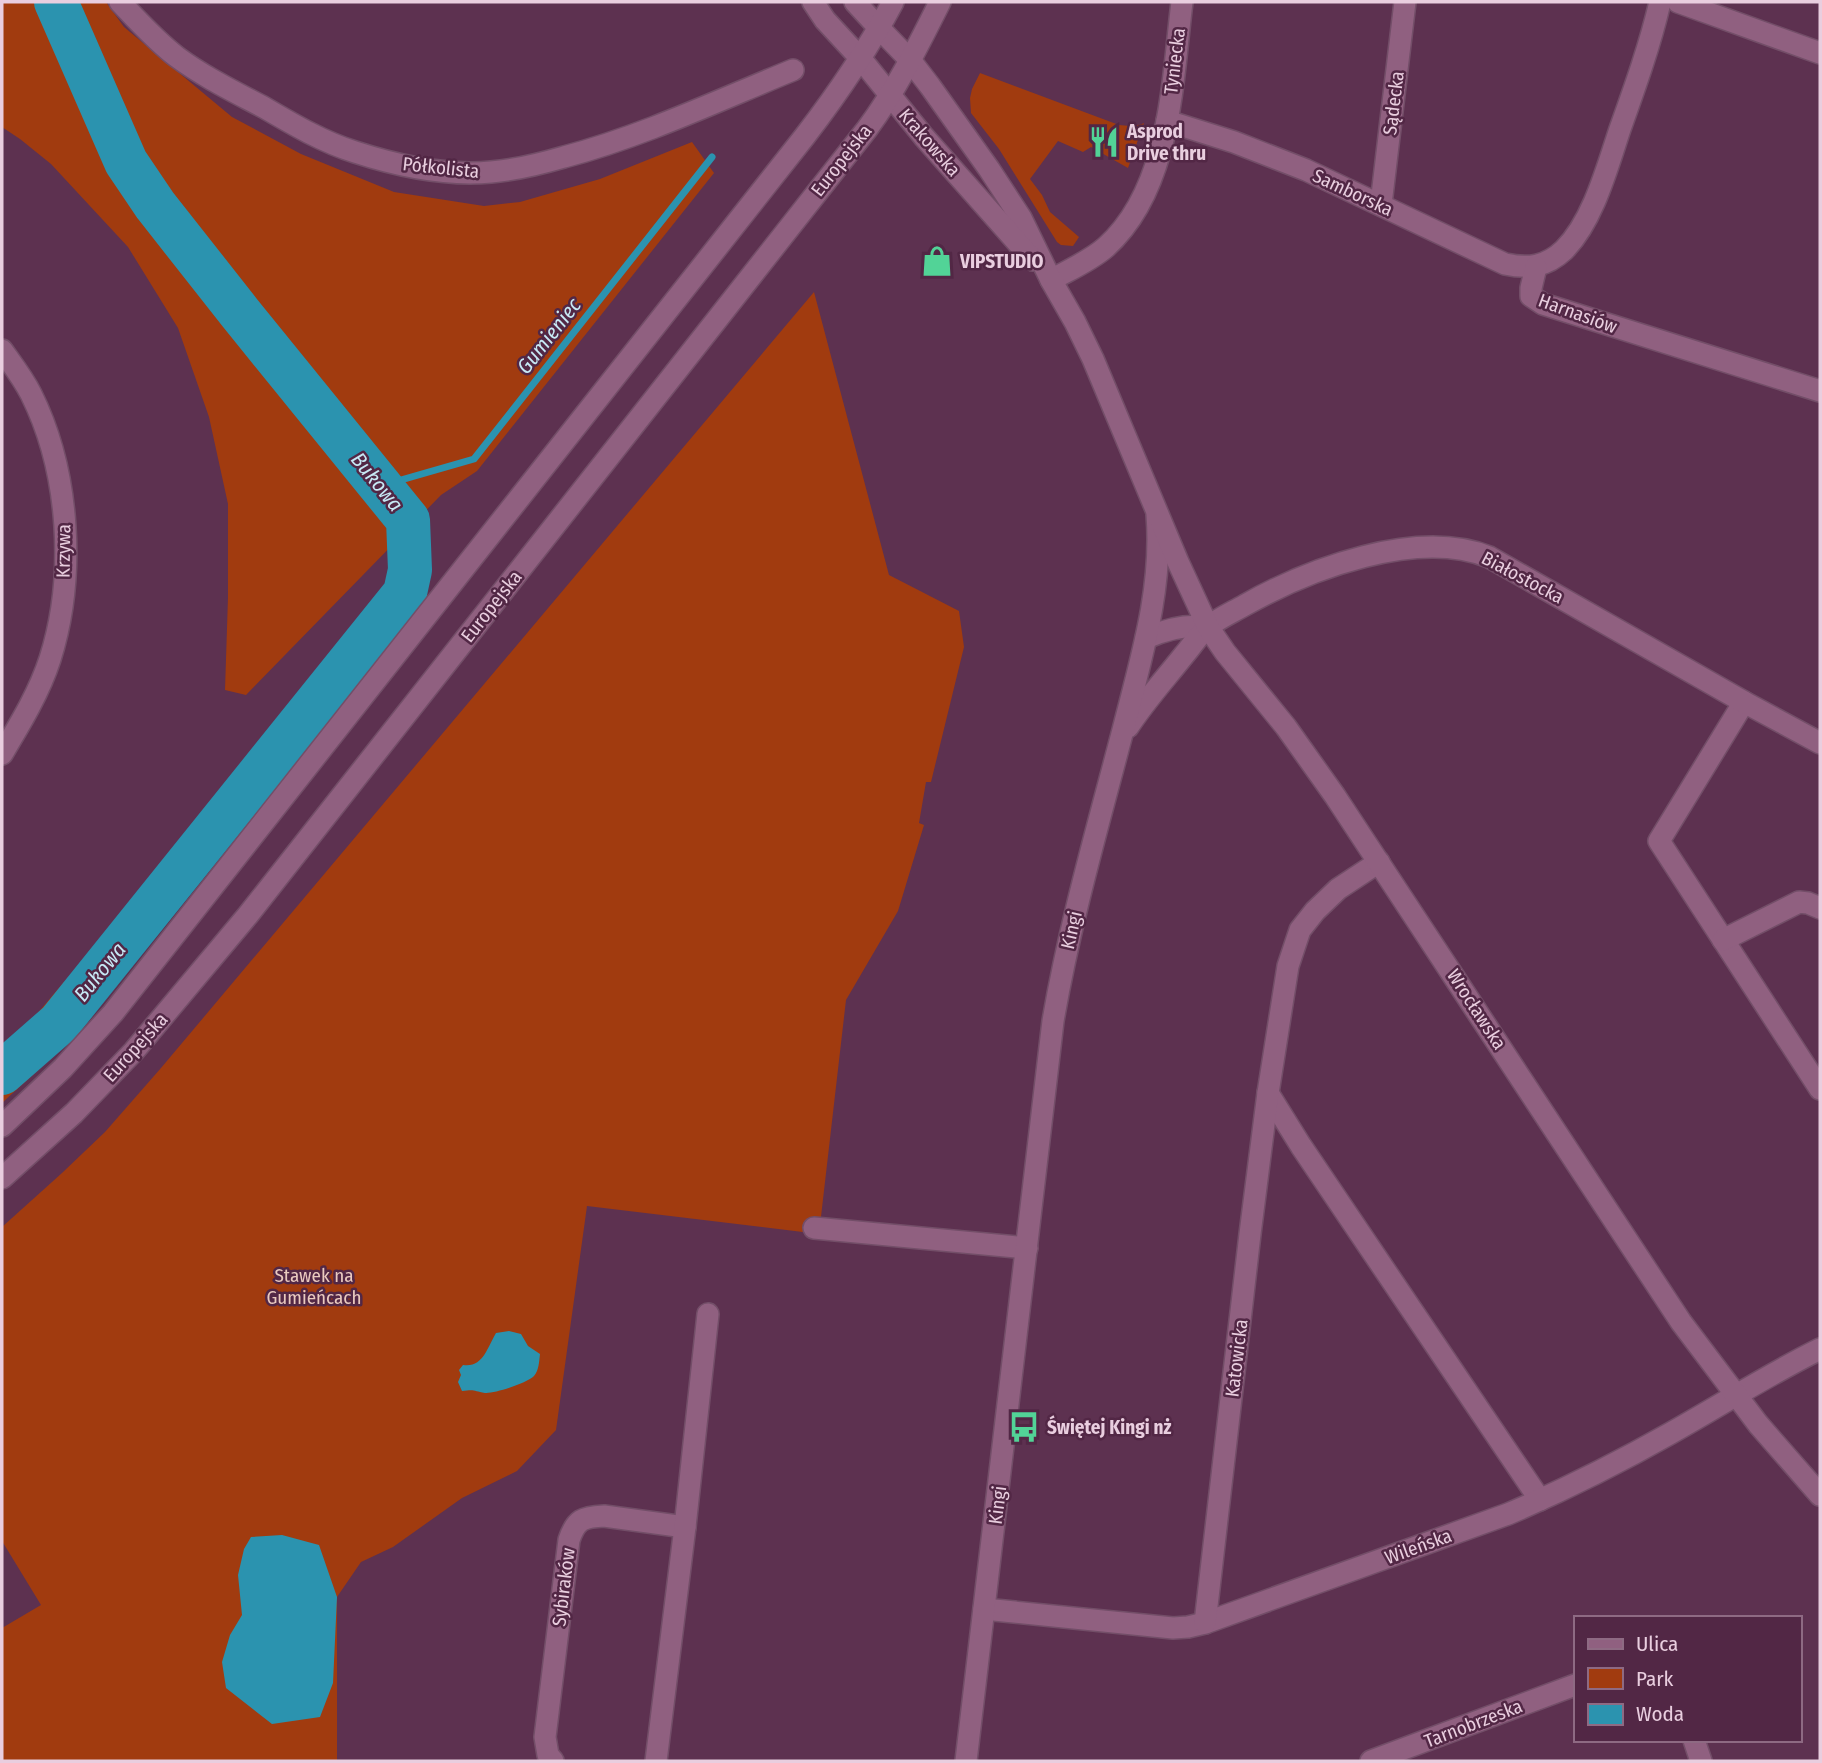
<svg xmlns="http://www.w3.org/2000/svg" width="1822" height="1763" viewBox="0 0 1822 1763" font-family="'Fira Sans Condensed',sans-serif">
  <rect width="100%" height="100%" fill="#5d3150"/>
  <g fill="#a13b0f">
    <path d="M2,2H106L124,27L232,117L301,154L394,192L484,206L520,202L600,179L692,142L714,173L477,471L441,495L246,695L225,690L228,597V504L209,417L178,328L128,247L51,164L20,139L2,127Z"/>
    <path d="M980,73L1119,125C1127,126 1136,127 1144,123L1128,168L1091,147L1083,152L1058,141L1030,179L1042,195L1050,212L1079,237L1073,246L1061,245L1057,242L999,149L971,113L970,98L972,89Z"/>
    <path d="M814,292L889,575L959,611L964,647L931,782H926L919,823L924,825L898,911L846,1000L819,1234L587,1206L556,1430L517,1471L462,1498L393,1547L361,1562L337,1597V1761H2V1628L41,1605L2,1541V1227L62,1173L105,1132L161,1068Z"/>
    <path d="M64,982L99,1002L40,1068L2,1103V1055Z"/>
  </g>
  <g fill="#2b93af">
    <path d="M509,1331L521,1334L528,1346L540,1354C539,1362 539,1370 534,1376C527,1383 494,1394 485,1393C474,1391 475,1389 462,1391L458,1382L461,1375L459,1370L463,1365C483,1368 487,1348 496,1333Z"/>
    <path d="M282,1535L319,1545L337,1597L333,1683L320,1717L272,1724L226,1688L222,1662L230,1635L242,1615L238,1575L244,1549L251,1537Z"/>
  </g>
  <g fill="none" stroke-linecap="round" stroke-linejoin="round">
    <path stroke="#2b93af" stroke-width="7" d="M380,486L474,459L712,157"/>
    <path stroke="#2b93af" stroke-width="44" d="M2,1073L59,1023L405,593L410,570L408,520L240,313L155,205L126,162L56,2"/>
    <defs>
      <g id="minor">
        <path d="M120,2C138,21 156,41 177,57C204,77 235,92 265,108C294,125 323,142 355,152C398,166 447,176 491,172C516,170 540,164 564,157C643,136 717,101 793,70"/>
        <path d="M813,2L825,20L861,59"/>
        <path d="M855,2L879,28"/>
        <path d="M1678,2L1820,53"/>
        <path d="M1167,121L1234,142L1306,170L1505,264C1528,269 1546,267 1564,250C1593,221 1607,168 1620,129C1635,87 1650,45 1660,2"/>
        <path d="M1381,204L1405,2"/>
        <path d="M1536,267L1531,288V296L1543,304L1820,391"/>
        <path d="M1051,280C1069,270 1090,261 1106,247C1171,188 1172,83 1182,2"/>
        <path d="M2,350C12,364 23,378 31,394C70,472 76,577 50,659C39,693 20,724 2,754"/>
        <path d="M1146,638C1166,629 1186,624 1208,627"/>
        <path d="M1744,702L1659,841L1820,1089"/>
        <path d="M1128,727C1145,701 1165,679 1184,655C1192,646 1199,634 1208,627C1219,618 1233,612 1245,605C1309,569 1417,528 1489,557L1744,702L1820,743"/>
        <path d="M1723,940L1799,902L1808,903L1820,908"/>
        <path d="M1268,1093L1301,1146L1540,1500"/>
        <path d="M814,1228L1027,1248"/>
        <path d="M984,1609L1173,1628L1188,1627L1205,1623L1508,1514C1564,1490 1618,1463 1671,1433C1721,1405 1769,1374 1820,1349"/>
        <path d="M1205,1623L1250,1234L1268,1093L1288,966L1300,930L1315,911L1338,889L1379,862"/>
        <path d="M1694,1740L1701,1761"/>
        <path d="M553,1761L548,1755L545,1737L569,1540C576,1519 583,1517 604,1516L685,1527"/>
        <path d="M656,1761L685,1527L708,1314"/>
        <path d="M966,1761L1053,1021C1070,922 1098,826 1123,730C1141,659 1163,588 1157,515"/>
        <path d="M1371,1761L1575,1685"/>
      </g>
      <g id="tertiary">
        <path d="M879,28L910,60L930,86L989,169L1021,218L1051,280L1075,322L1093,359L1178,562L1208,627L1225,652L1286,727L1335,796L1681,1322L1758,1424L1820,1495"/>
        <path d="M861,59L924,137L1033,260"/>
      </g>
      <g id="secondary">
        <path d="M2,1126L63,1068L113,1013L805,136C838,93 868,49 893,2"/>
        <path d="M2,1178L74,1113L134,1051L248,915L867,129C896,90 918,46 940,2"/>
      </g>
    </defs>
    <use href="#minor" stroke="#734e68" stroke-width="24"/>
    <use href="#tertiary" stroke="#734e68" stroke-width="24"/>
    <use href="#secondary" stroke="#734e68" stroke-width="24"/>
    <use href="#minor" stroke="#906080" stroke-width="21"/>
    <use href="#tertiary" stroke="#906080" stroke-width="21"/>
    <use href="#secondary" stroke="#906080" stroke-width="21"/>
  </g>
  <defs>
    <symbol id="restaurant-bare" viewBox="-9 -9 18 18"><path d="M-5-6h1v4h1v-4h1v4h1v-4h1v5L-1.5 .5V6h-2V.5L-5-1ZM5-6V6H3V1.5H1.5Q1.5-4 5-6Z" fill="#52d397" stroke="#522745" stroke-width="2.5" paint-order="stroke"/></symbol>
    <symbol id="shop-bare" viewBox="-9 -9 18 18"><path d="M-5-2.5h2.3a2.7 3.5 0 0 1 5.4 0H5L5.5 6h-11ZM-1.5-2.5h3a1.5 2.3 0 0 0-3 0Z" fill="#52d397" stroke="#522745" stroke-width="2.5" paint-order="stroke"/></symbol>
    <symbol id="bus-bare" viewBox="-9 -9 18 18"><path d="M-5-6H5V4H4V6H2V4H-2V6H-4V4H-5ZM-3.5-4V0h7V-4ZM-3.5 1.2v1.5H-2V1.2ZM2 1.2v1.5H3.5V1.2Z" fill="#52d397" stroke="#522745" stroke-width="2.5" paint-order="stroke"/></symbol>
  </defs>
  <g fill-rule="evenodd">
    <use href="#restaurant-bare" x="1082" y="120" width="44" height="44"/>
    <use href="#shop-bare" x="915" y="239" width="44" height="44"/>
    <use href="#bus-bare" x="1002" y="1405" width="44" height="44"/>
  </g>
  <g text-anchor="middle" stroke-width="5" stroke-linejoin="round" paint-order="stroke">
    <g font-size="19" fill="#e9cedf" stroke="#522745">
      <text transform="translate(1174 61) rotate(-83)" y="7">Tyniecka</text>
      <text transform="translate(1393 103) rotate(-83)" y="7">Sądecka</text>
      <text transform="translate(930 142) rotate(49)" y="7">Krakowska</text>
      <text transform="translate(841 160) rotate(-52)" y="7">Europejska</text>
      <text transform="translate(441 167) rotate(6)" y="7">Półkolista</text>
      <text transform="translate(1353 192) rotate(25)" y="7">Samborska</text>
      <text transform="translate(1578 313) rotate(20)" y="7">Harnasiów</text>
      <text transform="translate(63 551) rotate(-89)" y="7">Krzywa</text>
      <text transform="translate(1523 577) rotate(28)" y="7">Białostocka</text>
      <text transform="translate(491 606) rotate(-52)" y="7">Europejska</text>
      <text transform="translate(1071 930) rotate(-77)" y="7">Kingi</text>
      <text transform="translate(1477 1009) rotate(57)" y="7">Wrocławska</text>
      <text transform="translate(135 1047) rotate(-48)" y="7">Europejska</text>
      <text transform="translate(1236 1358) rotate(-83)" y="7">Katowicka</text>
      <text transform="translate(997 1505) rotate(-83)" y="7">Kingi</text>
      <text transform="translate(1418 1546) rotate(-20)" y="7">Wileńska</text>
      <text transform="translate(563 1587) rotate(-83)" y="7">Sybiraków</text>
      <text transform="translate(1473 1723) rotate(-21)" y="7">Tarnobrzeska</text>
    </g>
    <g font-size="19" font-weight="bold" fill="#e9cedf" stroke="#522745" text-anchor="start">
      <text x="1127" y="138">Asprod<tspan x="1127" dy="22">Drive thru</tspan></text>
      <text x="960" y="268">VIPSTUDIO</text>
      <text x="1047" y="1434">Świętej Kingi nż</text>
    </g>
    <g font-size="19" fill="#eacabf" stroke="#522745">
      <text x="314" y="1282">Stawek na<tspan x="314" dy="22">Gumieńcach</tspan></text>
    </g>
    <g font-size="21" font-style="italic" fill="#c7e9f5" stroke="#522745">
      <text transform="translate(549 336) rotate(-52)" y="7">Gumieniec</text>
      <text transform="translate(377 482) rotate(51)" y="7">Bukowa</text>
      <text transform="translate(100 972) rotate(-51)" y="7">Bukowa</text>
    </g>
  </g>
  <rect width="1822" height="1763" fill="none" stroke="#e9cedf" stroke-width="7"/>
  <rect x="1574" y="1616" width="228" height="126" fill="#522745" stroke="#8e6a83" stroke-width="2"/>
  <rect x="1588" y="1639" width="35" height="10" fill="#906080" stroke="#8e6a83" stroke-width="2"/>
  <text x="1636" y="1651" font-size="21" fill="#e9cedf">Ulica</text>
  <rect x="1588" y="1668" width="35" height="21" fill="#a13b0f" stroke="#8e6a83" stroke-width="2"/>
  <text x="1636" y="1686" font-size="21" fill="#e9cedf">Park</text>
  <rect x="1588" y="1704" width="35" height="21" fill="#2b93af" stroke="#8e6a83" stroke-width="2"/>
  <text x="1636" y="1721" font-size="21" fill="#e9cedf">Woda</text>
</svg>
